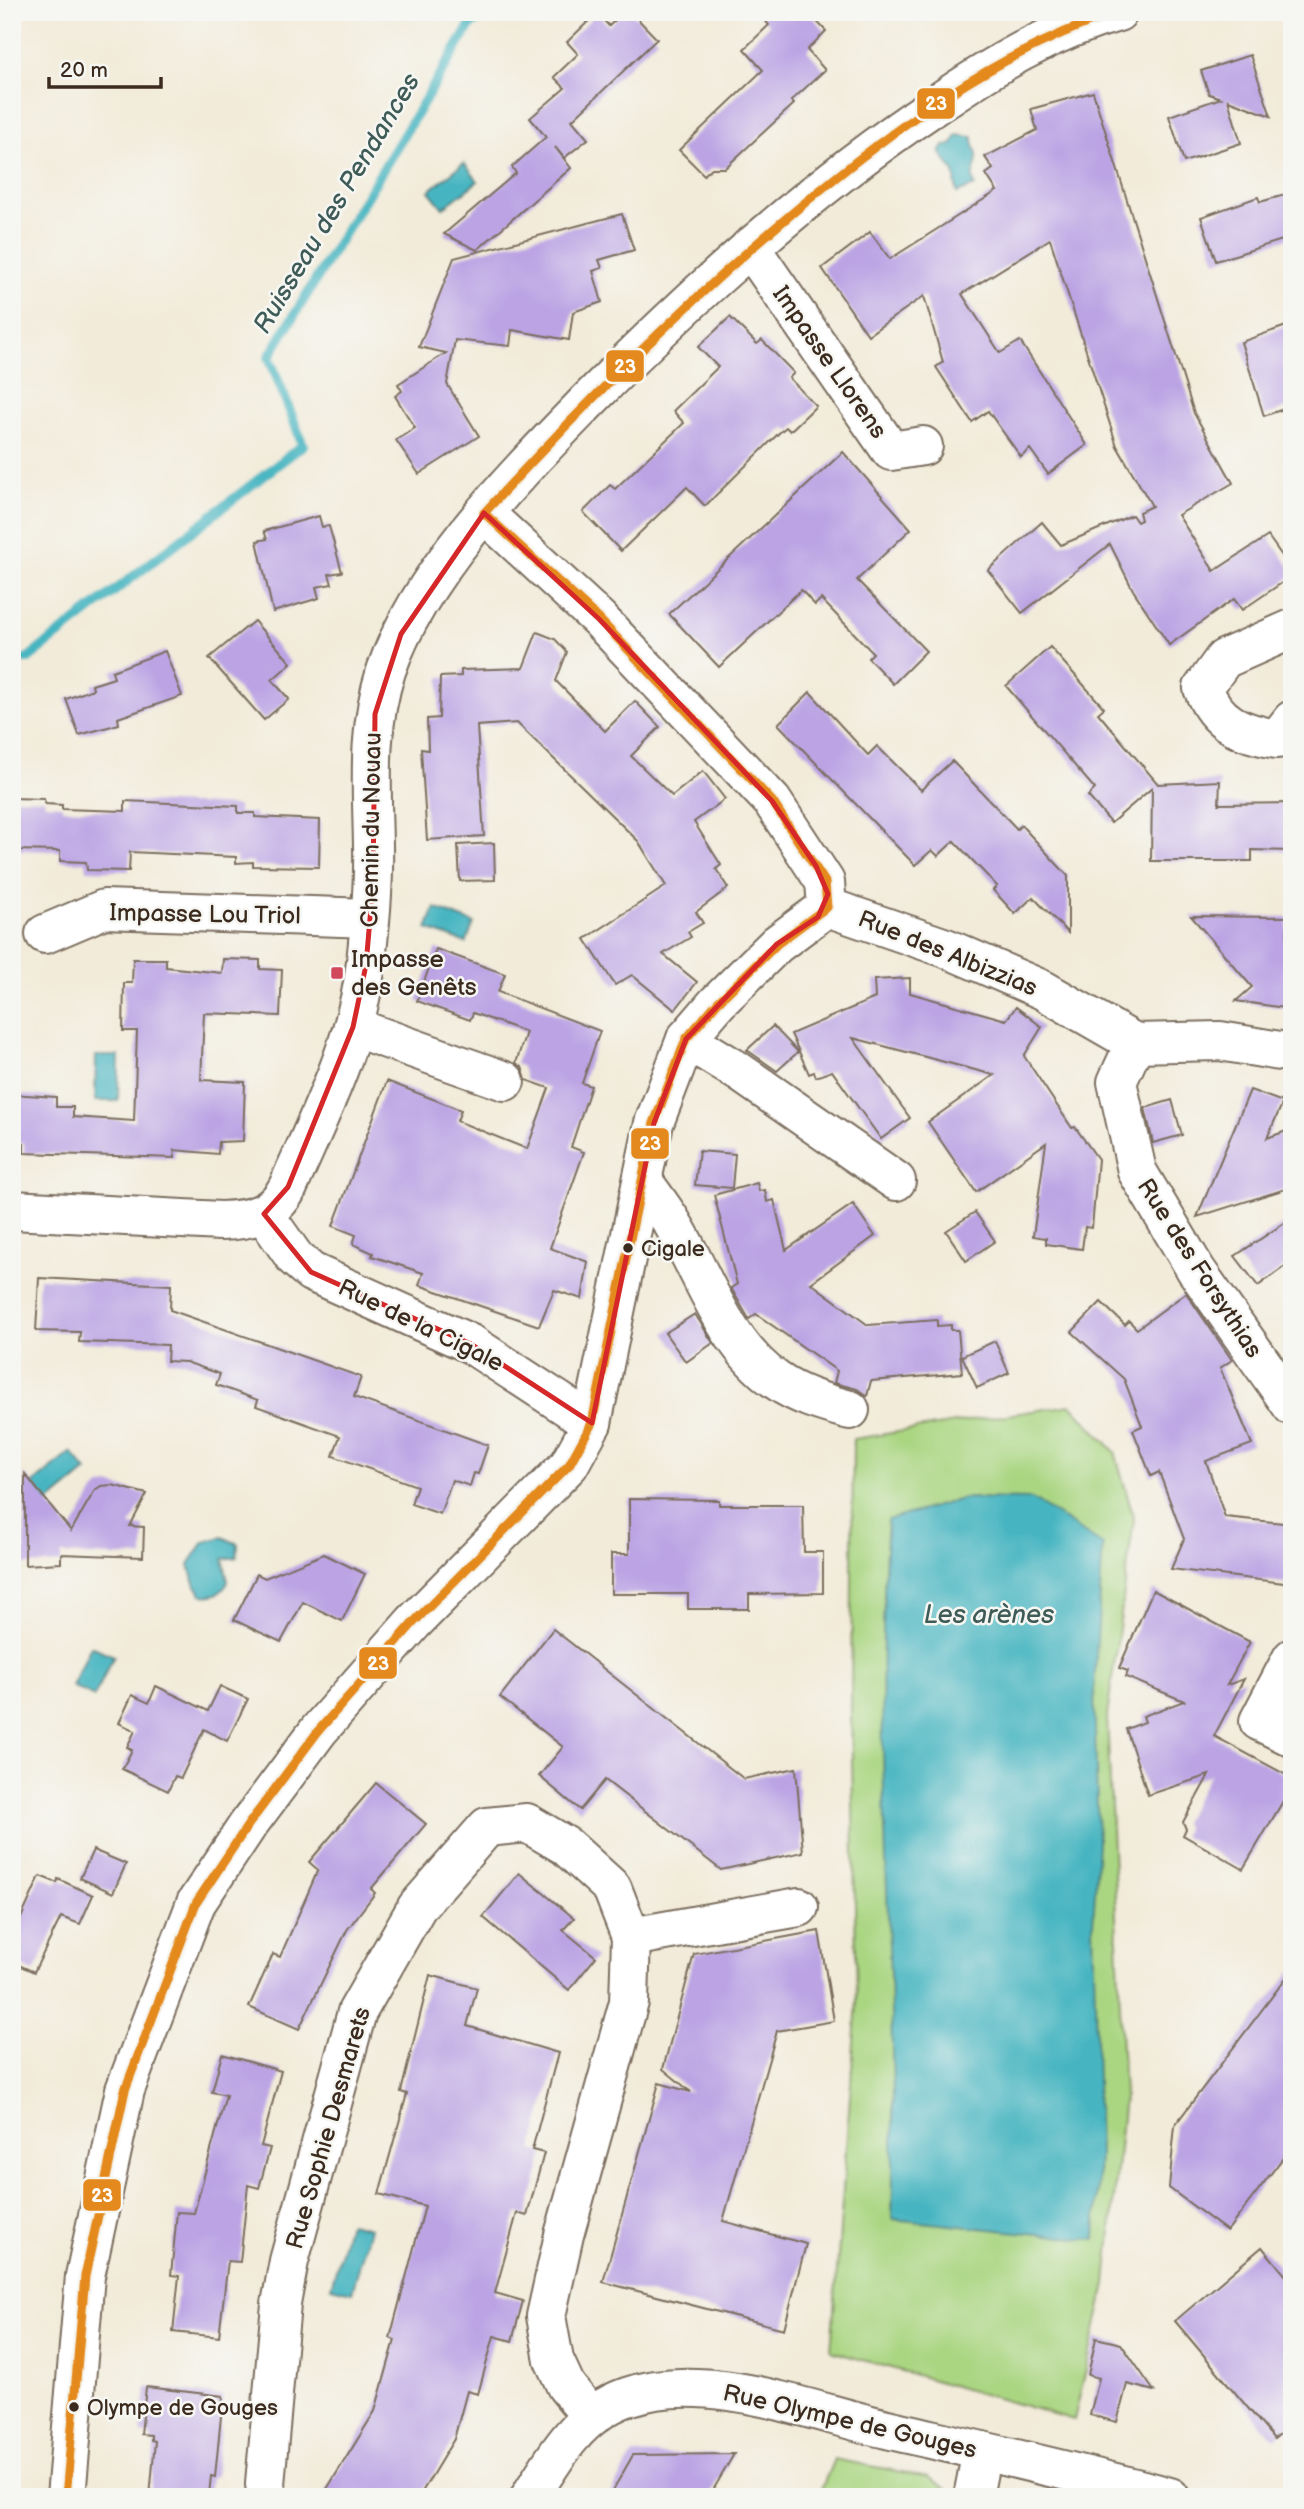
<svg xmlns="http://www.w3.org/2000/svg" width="1304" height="2509" viewBox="0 0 1304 2509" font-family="'Balsamiq Sans',sans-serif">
  <rect width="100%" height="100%" fill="#f6f6f2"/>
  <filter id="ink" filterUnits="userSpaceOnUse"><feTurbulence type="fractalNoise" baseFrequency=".0143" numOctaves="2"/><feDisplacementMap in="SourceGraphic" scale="14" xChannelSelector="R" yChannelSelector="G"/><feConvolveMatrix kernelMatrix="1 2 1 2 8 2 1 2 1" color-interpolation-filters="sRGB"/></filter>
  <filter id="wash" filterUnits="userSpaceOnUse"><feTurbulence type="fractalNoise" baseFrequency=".00686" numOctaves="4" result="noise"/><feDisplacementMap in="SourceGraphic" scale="28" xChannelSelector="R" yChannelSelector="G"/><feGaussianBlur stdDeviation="1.57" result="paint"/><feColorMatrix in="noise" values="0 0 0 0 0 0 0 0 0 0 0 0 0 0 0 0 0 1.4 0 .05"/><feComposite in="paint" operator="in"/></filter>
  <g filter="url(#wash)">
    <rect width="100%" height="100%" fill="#f2ebd9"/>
    <g fill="#aad682" stroke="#728050" stroke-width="2">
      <path d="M1071,1405L1115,1452L1134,1519L1107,1716L1124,2096L1106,2284L1074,2420L831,2351L857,2002L851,1710L853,1439Z"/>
      <path d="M834,2459L928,2477L948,2489V2497H818Z"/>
    </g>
    <g fill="#46b5c1" stroke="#407070" stroke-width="2">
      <path d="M957,135L973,137C972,145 976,148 977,155C978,167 969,173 975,186L957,193L954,172L940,152L944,146L952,145Z"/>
      <path d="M464,163L478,181L443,208L429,191Z"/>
      <path d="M435,908L474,923L466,943L427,929Z"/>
      <path d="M96,1056H119L118,1101H95Z"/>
      <path d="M71,1452L87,1471L48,1503L33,1484Z"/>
      <path d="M965,1498L1032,1499L1103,1545L1094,1688L1098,1843L1093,1925L1099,2155L1095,2240L892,2219C899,1986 871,1753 888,1520Z"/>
      <path d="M222,1537L238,1544L237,1557L223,1559L228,1581C223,1593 215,1597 202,1595L193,1581L189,1564L204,1542Z"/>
      <path d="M91,1646L114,1656L94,1697L72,1686Z"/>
      <path d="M349,2223L370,2228L352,2292L331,2287Z"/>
    </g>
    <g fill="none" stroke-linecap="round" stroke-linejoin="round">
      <path stroke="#46b5c1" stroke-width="10" d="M12,659H27L303,445L269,357L471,24L492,12"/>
    </g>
    <g id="blocks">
      <g fill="#bca4e4">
        <path d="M624,12H631L657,39L572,120L588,139L564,158L555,147L571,168L477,250L444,234L516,173L512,167L546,137L530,118L565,88L554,77L578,54L567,42L597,13L609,26Z"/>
        <path d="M758,12H808L826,31L807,50L825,70L791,101L794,104L725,168H712L704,175L679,150L763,70L744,49L769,25Z"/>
        <path d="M1250,55L1271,116L1228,100L1241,143L1184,162L1169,116L1221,98L1209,94L1201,71Z"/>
        <path d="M1093,92L1194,413L1233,483L1178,515L1214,571L1268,536L1292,570V576L1242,610L1234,599L1169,645L1133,590L1110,544L1022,613L988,570L1042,522L1061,545L1132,515L1137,522L1141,520L1139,512L1152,506L1117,446L1050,239L962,294L1000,353L1020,341L1087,445L1048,474L1030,449L1021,457L988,411L972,422L936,367L943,362L924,296L868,335L822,268L870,232L890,259L997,191L986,174L993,169L985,157L1037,130L1031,109Z"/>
        <path d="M1292,193V237L1216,261L1201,217L1258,197L1260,202Z"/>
        <path d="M622,214L634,250L599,260L602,268L593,271L602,302L573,312L569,340L512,330L510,346L455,340L447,384L479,436L419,474L396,440L415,428L395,396L402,391L398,384L446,353L419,347L454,258Z"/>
        <path d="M730,317L757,344L762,340L794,373L789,378L816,406L790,431L786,427L780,432L705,506L687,487L621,551L583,512L610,485L615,489L684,423L673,411L718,367L698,347Z"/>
        <path d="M1292,324V406L1264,416L1241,342Z"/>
        <path d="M843,452L911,529L857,580L926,651L893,684L868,658L873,653L821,599L815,605L801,590L719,667L669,614Z"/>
        <path d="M319,516L322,527L329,526L342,572L329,574L332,584L316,587L319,598L273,612L257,541L267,539L264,531Z"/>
        <path d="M254,621L291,663L272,680L289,699L264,720L209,658Z"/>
        <path d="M537,632L555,639L567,652L556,681L605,731L635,701L660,727L631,756L672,796L703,771L725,799L694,822L721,865L716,869L728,888L696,912L703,923L688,932L691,937L663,954L697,982L675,1010L632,975L615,985L585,939L666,886L638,841L517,723L477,726L484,836L427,840L421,749L428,750L427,719L439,718L440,677L461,676V670L523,668Z"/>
        <path d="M1050,647L1104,708L1098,713L1158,784L1220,781L1219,804L1292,803V851L1252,850V861H1151L1152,788L1111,823L1088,796L1095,789L1006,686Z"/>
        <path d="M165,651L182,696L118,718L119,724L79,735L66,699L93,689L92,685L114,678L112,671Z"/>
        <path d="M810,692L868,755L877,746L921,790L952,761L1017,829L1021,825L1068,876V933L1033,897L1015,914L993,890L997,886L954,841L938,856L932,850L915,865L778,724Z"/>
        <path d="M12,798L44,799L45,804L62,805V809L125,811V801L238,806V813H255V817L320,820L319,867L253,866V862L236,863V857L130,852L129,871L87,870L86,862L60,861V851L12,850Z"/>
        <path d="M494,843L495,880L460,881L458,845Z"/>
        <path d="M1191,916L1288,917L1287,938H1292V1009L1236,1001L1252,987Z"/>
        <path d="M436,949L505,974L498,992L600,1031L582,1083L591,1086L571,1147L584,1152L550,1248L588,1262L582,1299L554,1290L539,1326L419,1285L423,1273L372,1256L373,1253L353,1244L356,1235L333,1226L387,1081L461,1110L457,1121L527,1149L549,1088L526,1080L522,1067L516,1063L526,1032L473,1013L470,1020L417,1001Z"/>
        <path d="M133,959H166V967L222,973L223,959L260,960V969L282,970L280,1016L204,1013L201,1080L245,1082L243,1141L219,1142L218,1154L174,1150L175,1158L24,1153V1143H12V1094L56,1097V1107H73V1117L134,1121L137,1031H123L124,983H132Z"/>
        <path d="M910,978V993L1006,1020L1016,1007L1042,1027L1024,1056L1072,1128L1075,1127L1098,1159L1092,1228L1085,1227L1082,1249L1046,1244V1238L1033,1236L1046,1143L976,1192L928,1122L994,1075L853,1038L910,1118L881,1139L832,1071L816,1077L814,1072L809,1074L791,1034L875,998L874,980Z"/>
        <path d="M773,1026L798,1052L777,1071L747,1050Z"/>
        <path d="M1250,1090L1283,1102L1267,1138L1292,1129V1187L1197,1217Z"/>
        <path d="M1172,1100L1182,1135L1153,1143L1145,1108Z"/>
        <path d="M699,1151L735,1154L732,1188L695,1185Z"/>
        <path d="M757,1183L759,1191L765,1190L767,1202L774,1200L786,1250L853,1204L875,1236L811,1283L868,1325L937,1320V1326L951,1325V1330H958L962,1373L871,1381L867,1396L857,1389L834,1383L837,1371L756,1314L749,1319L731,1288L737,1284L714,1195Z"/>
        <path d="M975,1212L995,1241L966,1261L946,1231Z"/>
        <path d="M1292,1218V1261L1258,1286L1235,1256Z"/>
        <path d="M39,1278L171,1285L170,1310L361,1377L354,1397L488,1445L478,1474L474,1473L470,1486L452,1480L440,1514L411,1504L417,1486L333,1456L340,1436L256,1406L258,1400L216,1385L220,1374L186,1362L167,1361L168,1345L79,1342L80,1332L36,1331Z"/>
        <path d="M1186,1293L1232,1360L1220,1368L1252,1444L1206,1461L1225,1517L1292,1524V1584L1171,1569L1184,1539L1159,1472L1151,1476L1133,1430L1142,1426L1124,1379L1072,1332L1101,1302L1125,1325L1129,1321L1137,1329Z"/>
        <path d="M695,1314L713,1343L686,1362L665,1333Z"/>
        <path d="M995,1341L1009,1373L977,1388L962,1356Z"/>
        <path d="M25,1474L71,1531L95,1490L101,1486L112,1485L147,1494L130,1526L144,1527L143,1557L61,1554V1563L25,1565Z"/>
        <path d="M629,1499L719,1500V1505H803L804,1552H823V1593L749,1594V1609H688V1594H611V1554H629Z"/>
        <path d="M324,1554L365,1574L342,1621L303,1602L281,1642L234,1620L257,1574L265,1578Z"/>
        <path d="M1153,1590L1250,1642L1227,1685L1244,1679L1214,1736L1292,1778V1786L1243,1869L1183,1835L1186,1829L1183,1822L1209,1775L1148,1795L1126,1729L1145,1722L1143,1716L1184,1701L1126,1677L1128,1671L1119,1668Z"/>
        <path d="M553,1629L744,1779L796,1768L803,1852L721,1870L605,1780L580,1810L539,1776L563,1747L500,1697Z"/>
        <path d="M156,1686L208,1711L220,1686L248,1699L227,1741L204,1729L181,1778L175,1776L168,1791L122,1769L132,1750L127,1747L135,1731L119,1723L132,1695L149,1703Z"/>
        <path d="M376,1783L426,1824L371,1889L375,1893L347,1930L299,2029L249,2007L273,1954L280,1957L318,1870L309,1862Z"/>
        <path d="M93,1850L126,1864L113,1893L80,1878Z"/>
        <path d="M519,1873L574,1918L563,1930L596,1957L569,1990L483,1917Z"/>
        <path d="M40,1876L57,1883L58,1879L93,1895L80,1924L61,1917L34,1972L12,1962V1938Z"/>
        <path d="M819,1931L834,2021L777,2031L723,2221L806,2244L784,2329L603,2282L659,2083L691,2092L663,2069L694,1954Z"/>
        <path d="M1292,1970V2146L1227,2231L1169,2188L1175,2125Z"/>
        <path d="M430,1975L477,1988L467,2026L558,2053L532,2150L544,2153L527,2216L517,2213L495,2293L523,2301L512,2341L494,2336L478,2394L467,2391L454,2439L419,2497H322L375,2411L395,2340L390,2338L425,2206L379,2194L407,2094L401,2092Z"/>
        <path d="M222,2054L281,2071L261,2146L270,2148L259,2188L248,2185L240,2262L228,2261L219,2337L173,2332L179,2276L171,2275L177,2212L194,2213L226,2095L212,2092Z"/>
        <path d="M1262,2247L1292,2283V2424L1274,2439L1175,2321Z"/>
        <path d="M1096,2338L1121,2344L1154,2391L1127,2384L1117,2422L1090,2415L1099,2378L1088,2375Z"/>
        <path d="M146,2387L223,2396L215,2477L211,2476L209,2495L150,2497L155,2441L151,2440V2435L141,2434Z"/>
        <path d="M734,2454L709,2497H609L633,2455Z"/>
      </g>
    </g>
  </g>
  <g filter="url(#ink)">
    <use href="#blocks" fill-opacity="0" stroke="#7b6e5f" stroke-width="2"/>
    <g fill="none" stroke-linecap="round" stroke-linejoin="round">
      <defs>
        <g id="minor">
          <path d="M750,247L891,451L923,446"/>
          <path d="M484,513L599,619L772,801L825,882L827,907"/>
          <path d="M1292,629L1224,659L1203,688C1216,724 1242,733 1277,739L1292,720"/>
          <path d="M827,907L946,948L1043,990L1135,1043L1220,1041L1292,1053"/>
          <path d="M45,934L104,909L370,918"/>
          <path d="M353,1027L505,1081"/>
          <path d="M686,1039L738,1071L896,1181"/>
          <path d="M1135,1043L1117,1082L1137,1171L1196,1270L1292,1406"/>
          <path d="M643,1181C652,1194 662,1207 671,1221C704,1273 723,1343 776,1380C798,1396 825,1403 850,1410"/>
          <path d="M264,1214L295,1258L311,1272L471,1344L592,1423"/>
          <path d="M1292,1658L1259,1721L1292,1737"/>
          <path d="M631,1937L799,1907"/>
          <path d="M66,2497L85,2276L125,2090L196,1903L248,1825L319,1730L414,1622L569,1465L592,1423L654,1123L686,1039L717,1003L777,944L827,907"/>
          <path d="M267,2497L265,2484L281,2304L289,2261L357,2012L417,1907L487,1827L527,1823L566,1846L612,1888L631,1937L629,2002L564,2235L546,2316L554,2360L566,2386L590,2415"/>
          <path d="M530,2497C555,2456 580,2413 627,2397C706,2369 808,2411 887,2429C982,2451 1076,2472 1170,2497"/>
          <path d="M973,2497L982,2451"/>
        </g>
        <path id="tertiary" d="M12,1210L221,1221C250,1220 274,1215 288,1187C319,1116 358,1040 366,962C370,924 374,885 373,846C372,785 367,730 386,671C420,571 516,475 588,401C694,293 808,190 934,106C992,66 1050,31 1118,12"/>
      </defs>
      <use href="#minor" stroke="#7b6e5f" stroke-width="42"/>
      <use href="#tertiary" stroke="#7b6e5f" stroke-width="42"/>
      <use href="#minor" stroke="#fff" stroke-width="38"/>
      <use href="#tertiary" stroke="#fff" stroke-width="38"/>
      <defs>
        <g id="bus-1">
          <path d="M484,513C582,406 684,304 795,211C894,128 994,53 1117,12"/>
          <path d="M484,513L599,619L772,801L825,882L827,907"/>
          <path d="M66,2497L85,2276L125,2090L196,1903L248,1825L319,1730L414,1622L569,1465L592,1423L654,1123L686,1039L717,1003L777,944L827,907"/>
        </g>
      </defs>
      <use href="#bus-1" stroke="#f6f6f2" stroke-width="14"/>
      <use href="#bus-1" stroke="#e4891d" stroke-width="9"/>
    </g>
  </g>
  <path fill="none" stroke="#d62828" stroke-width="5" stroke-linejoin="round" d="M484,513L599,619L772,801L816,866L828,894L818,917L777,944L686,1039L654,1123L592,1423L471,1344L311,1272L264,1214L288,1187L353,1027L366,965L373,884L375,714L401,634Z"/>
  <rect fill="#d1495b" stroke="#f6f6f2" stroke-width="2.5" x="330" y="966" width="14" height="14" rx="3.5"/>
  <g fill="#3b2a1e" stroke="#f6f6f2" stroke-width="2.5">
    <circle cx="628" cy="1248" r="6"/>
    <circle cx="74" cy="2407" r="6"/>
  </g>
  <g text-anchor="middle" stroke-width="5" stroke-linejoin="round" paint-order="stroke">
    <g font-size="22" fill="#3b2a1e" stroke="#f6f6f2" text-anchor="start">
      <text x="641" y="1256">Cigale</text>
      <text x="87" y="2415">Olympe de Gouges</text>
    </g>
    <g font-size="24" fill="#3b2a1e" stroke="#f6f6f2">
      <text transform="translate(830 362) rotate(55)" y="8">Impasse Llorens</text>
      <text transform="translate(371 830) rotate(-89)" y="8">Chemin du Nouau</text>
      <text transform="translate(205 914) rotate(1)" y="8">Impasse Lou Triol</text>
      <text transform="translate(948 953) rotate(22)" y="8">Rue des Albizzias</text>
      <text transform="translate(1200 1268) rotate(57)" y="8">Rue des Forsythias</text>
      <text transform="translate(421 1325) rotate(26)" y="8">Rue de la Cigale</text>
      <text transform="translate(328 2128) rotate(-74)" y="8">Rue Sophie Desmarets</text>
      <text transform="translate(850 2421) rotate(13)" y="8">Rue Olympe de Gouges</text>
    </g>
    <g font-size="24" fill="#3b2a1e" stroke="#f6f6f2" text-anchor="start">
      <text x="351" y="967">Impasse<tspan x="351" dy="28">des Genêts</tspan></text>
    </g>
    <g font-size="26" font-style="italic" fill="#3f5b57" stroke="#f6f6f2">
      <text transform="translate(336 203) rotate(-59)" y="9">Ruisseau des Pendances</text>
      <text x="989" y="1623">Les arènes</text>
    </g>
  </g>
  <g stroke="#f6f6f2" stroke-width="2.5">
    <rect x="916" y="87" width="40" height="33" rx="7" fill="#e4891d"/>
    <rect x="605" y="349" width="40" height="34" rx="7" fill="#e4891d"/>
    <rect x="630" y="1127" width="40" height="33" rx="7" fill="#e4891d"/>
    <rect x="358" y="1646" width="40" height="34" rx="7" fill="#e4891d"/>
    <rect x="82" y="2178" width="40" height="34" rx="7" fill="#e4891d"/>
  </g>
  <g font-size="19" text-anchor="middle" font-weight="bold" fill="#fff">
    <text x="936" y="110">23</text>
    <text x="625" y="373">23</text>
    <text x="650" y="1150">23</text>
    <text x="378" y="1670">23</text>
    <text x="102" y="2202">23</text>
  </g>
  <rect width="1304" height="2509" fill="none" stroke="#f6f6f2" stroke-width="42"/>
  <path d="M49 77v10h112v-10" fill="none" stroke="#3b2a1e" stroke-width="3.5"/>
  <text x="60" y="77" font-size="21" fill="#3b2a1e" stroke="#f6f6f2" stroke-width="5" paint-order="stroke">20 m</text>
</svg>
